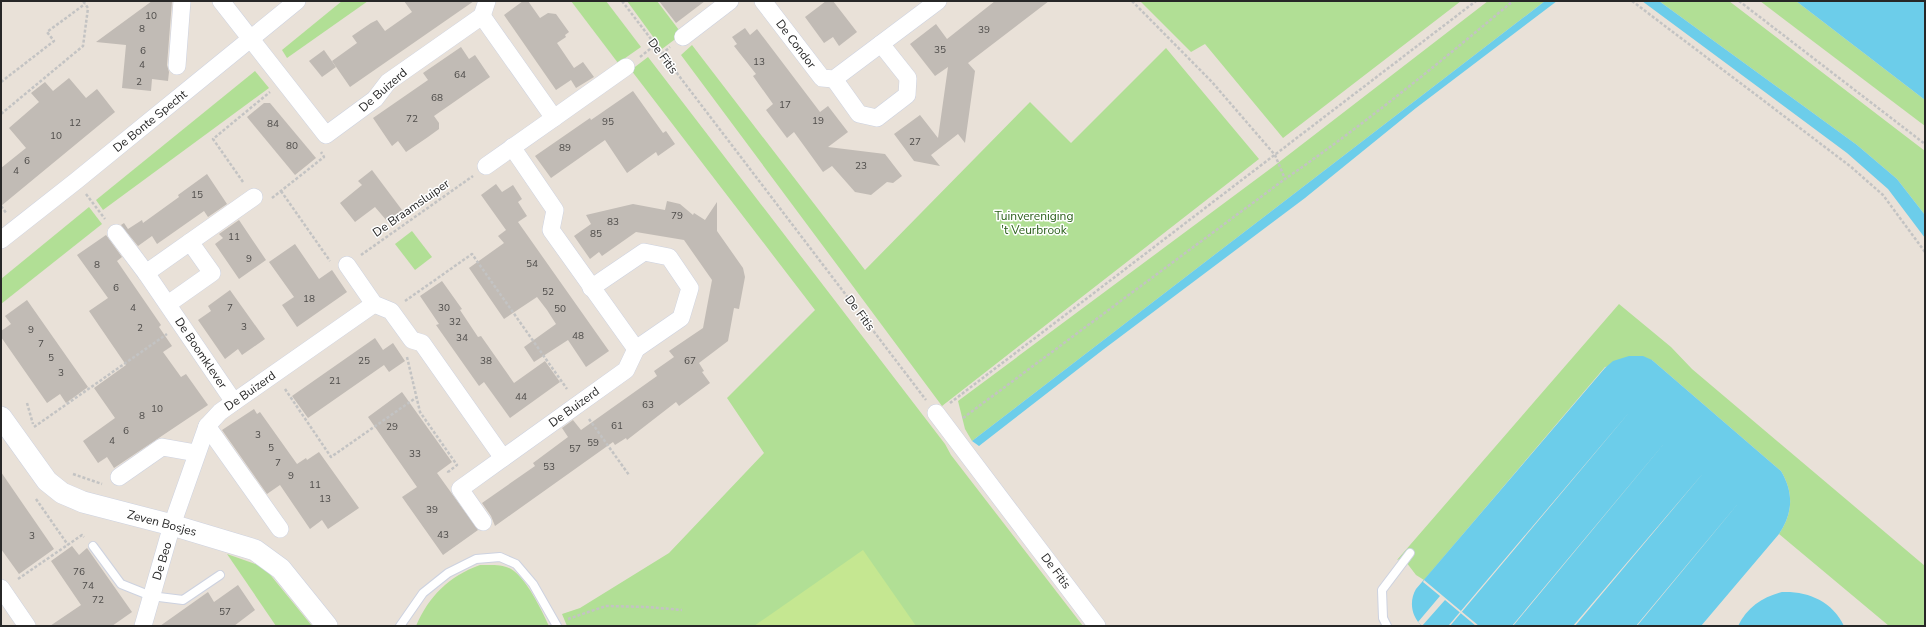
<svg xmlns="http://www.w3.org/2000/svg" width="1926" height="627" viewBox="0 0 1926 627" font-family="'Nunito Sans',sans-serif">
  <rect width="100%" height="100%" fill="#e9e1d8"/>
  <g fill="#b1df95">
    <path d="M342,1H368L287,58L282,50Z"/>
    <path d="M571,1H606L641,47L618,63Z"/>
    <path d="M627,1H657L682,34L662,49Z"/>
    <path d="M1140,1H1461L1283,138L1205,44L1191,52Z"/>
    <path d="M1488,1H1545L972,441L965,429L958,401L1274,166Z"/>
    <path d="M1659,1H1729L1925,151V215L1897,179L1857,145Z"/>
    <path d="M1760,1H1796L1925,100V126Z"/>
    <path d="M692,45L865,270L1030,102L1071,143L1166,48L1259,159L942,406L681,55Z"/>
    <path d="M648,57L945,444L951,455L1083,626H567L562,614L580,608L669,553L764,453L727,398L815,310L631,70Z"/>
    <path d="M255,71L269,88L103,210L96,200Z"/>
    <path d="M89,207L102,224L1,304V279Z"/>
    <path d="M412,231L432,257L415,270L395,244Z"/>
    <path d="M1619,304L1671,347L1692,369L1925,566V626H1889L1779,534C1793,513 1794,493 1781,471L1652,360L1605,367L1424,580L1416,575L1403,558L1397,560Z"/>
    <path d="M227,554L264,567L312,626H276Z"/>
    <path d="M480,565C489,565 503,564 511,569C527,579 541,609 549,626H416C429,596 449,576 480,565Z"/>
  </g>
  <path fill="#c5e791" d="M863,550L916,626H754Z"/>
  <g fill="#6ccdea">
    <path d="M1545,1H1557L1416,108L1305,198L1104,349L979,446L972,441Z"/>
    <path d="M1642,1H1659L1857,145L1897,179L1925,215V238L1888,189L1847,153Z"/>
    <path d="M1796,1H1925V100Z"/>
    <path d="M1629,356H1643L1652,360L1781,471C1794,493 1793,513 1779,534L1701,626H1637L1741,500L1636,626H1575L1705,471L1573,626H1513L1667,440L1512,626H1450L1632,409L1449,625L1422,626C1411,616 1409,601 1416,589L1605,368L1613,361Z"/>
    <path d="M1782,592C1808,591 1832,601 1844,626H1738C1747,607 1763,597 1782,592Z"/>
  </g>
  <path fill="#e9e1d8" d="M1424,580L1443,596L1479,626H1476L1445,600L1422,626L1418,622L1440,596L1423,582Z"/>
  <g fill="#c1bbb5">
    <path d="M152,1H172L167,65L169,72L168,81L152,79L151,91L122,88L126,45L96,42Z"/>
    <path d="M404,1H474L350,87L332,61L357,43L352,36L371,23L377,20L385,31L412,12Z"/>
    <path d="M523,1H528L540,18L548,13L556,14L569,32L565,35L566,37L557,43L574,68L583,62L594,77L576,88L571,80L556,90L504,15Z"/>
    <path d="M659,1H705L676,23Z"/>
    <path d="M826,1H833L857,32L839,46L833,37L824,43L805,17Z"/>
    <path d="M995,1H1049L968,63L975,71L965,143L958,134L931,155L940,166L914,161L894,134L920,115L938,138L948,67L935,76L910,44L936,24L947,39Z"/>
    <path d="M745,28L750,35L757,29L820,112L828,106L848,132L828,147L885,154L902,176L893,183L887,182L871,195L855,192L832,166L823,172L794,132L787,138L766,110L773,104L753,76L756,74L734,46L737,44L732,37Z"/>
    <path d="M461,47L469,59L475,55L490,77L434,116L439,123V129L428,137L406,152L398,141L392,146L373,118L428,80L423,73Z"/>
    <path d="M324,50L336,67L322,77L309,61Z"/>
    <path d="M69,78L86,98L97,89L115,112L1,206V168L26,148L9,128L39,102L31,93L45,82L53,91Z"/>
    <path d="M633,91L663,133L666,131L675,144L658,156L656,152L627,173L605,140L551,178L535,156L590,118L591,120Z"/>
    <path d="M264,103H270L316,158L295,175L247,117Z"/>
    <path d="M372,170L402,210L387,221L375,207L355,222L340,203L362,185L358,181Z"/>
    <path d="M207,174L227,204L208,217L204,211L157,244L152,236L138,246L121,225L124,223L128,229L142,220L143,223L179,197L178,195Z"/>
    <path d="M496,184L502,192L513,185L522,199L518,202L527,216L518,222L609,351L586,367L568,340L534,362L524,347L556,324L547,310L537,297L504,319L469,268L504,243L498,236L506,230L481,195Z"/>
    <path d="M667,201L680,204L693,215L694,213L705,220L717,202V231L743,268L745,277L739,309L734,308L728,341L699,363L704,371L702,372L710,383L679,406L676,402L627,440L626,438L615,445L613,442L495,526L491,516L482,503L535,466L533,463L568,437L562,428L573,420L581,430L657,376L654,371L674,357L669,351L703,328L712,280L684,240L636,232L602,256L599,252L590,259L574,236L591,224L586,215L633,204L665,210Z"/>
    <path d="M239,220L266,260L239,279L215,244L223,238L219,234Z"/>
    <path d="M106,235L122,257L117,261L161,325L159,327L172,346L163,352L181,377L186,374L208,405L114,468L107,457L98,463L83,441L115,418L94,388L126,365L89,311L108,298L77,255Z"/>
    <path d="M295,244L319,279L332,270L347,292L297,327L282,305L294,297L269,262Z"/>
    <path d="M442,281L462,309L460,310L478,337L481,336L514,383L545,361L560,382L510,418L484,382L479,386L436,325L439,324L420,296Z"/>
    <path d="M230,290L265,339L242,355L238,349L225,359L198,320L211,311L208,306Z"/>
    <path d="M27,300L88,387L66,403L60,394L47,403L1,337V331L11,324L5,316Z"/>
    <path d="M375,338L383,350L393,343L405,361L389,372L384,365L308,418L292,396Z"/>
    <path d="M402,392L452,462L437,473L478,530L443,555L402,497L417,487L368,417Z"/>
    <path d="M254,409L257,414L260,412L297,464L306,458L307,460L319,452L359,508L328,529L322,520L310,529L280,485L267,494L222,430Z"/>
    <path d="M1,472L54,549L19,574L1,549Z"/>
    <path d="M72,546L79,555L87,548L132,612L112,626H50L81,605L51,561Z"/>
    <path d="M238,585L255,610L234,626H160L208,592L214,602Z"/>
  </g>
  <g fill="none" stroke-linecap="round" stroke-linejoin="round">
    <defs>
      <g id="service">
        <path d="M93,546L121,584L151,596L183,600L220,575"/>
        <path d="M400,626L423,593L448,573L476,559L500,557L516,564L533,584L557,626"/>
        <path d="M1387,626L1383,618L1382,590L1410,553"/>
      </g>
      <g id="minor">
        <path d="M221,1L326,135L375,99L388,82L482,16L554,118L486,166"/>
        <path d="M763,1L822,78L834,79L938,1"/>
        <path d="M482,16L487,1"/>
        <path d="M683,37L730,1"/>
        <path d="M177,66L182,1"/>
        <path d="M834,79L859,114L877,118L907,95L908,78L881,44"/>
        <path d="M554,118L626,67"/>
        <path d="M512,147L555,210L551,230L636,349"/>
        <path d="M116,233L146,273"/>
        <path d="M1,240L76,181L297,1"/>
        <path d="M190,242L254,197"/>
        <path d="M347,265L374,304L391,311L412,340L422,343L503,458"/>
        <path d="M168,304L212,273L190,242L146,273L234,402"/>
        <path d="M936,413L1097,626"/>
        <path d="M207,426L280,529"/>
        <path d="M119,477L162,447L196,453"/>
        <path d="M483,522L460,489L626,370L636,349L681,318L690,288L669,257L644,252L591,288"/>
        <path d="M1,588L27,626"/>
        <path d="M143,626L172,525L207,426L220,412L234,402L374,304"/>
      </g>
      <path id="tertiary" d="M1,417L47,481L62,493L83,502L172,525L255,550L281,569L327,626"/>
    </defs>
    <use href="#service" stroke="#cdd2e0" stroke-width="10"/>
    <use href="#minor" stroke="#cdd2e0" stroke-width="18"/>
    <use href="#tertiary" stroke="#cdd2e0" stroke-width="22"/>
    <g stroke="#c3c3c3" stroke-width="2.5" stroke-dasharray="3 2" stroke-linecap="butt">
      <path d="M622,1L926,400"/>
      <path d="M1132,1L1212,82L1275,155L1285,179C1365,124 1439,63 1513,1"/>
      <path d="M1632,1L1850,166L1883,195L1925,252"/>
      <path d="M1739,1L1925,144"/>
      <path d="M662,54L670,47"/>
      <path d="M640,57L655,45"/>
      <path d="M1,82L54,41L47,32L85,4"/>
      <path d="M1,114L83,46L88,8L83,1"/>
      <path d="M243,182L213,139L270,92"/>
      <path d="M281,191L330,261"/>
      <path d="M86,194L105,219"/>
      <path d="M272,198L324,157L321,152"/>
      <path d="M1,206L7,214"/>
      <path d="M361,255L473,176"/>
      <path d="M405,301L472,254L567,389"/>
      <path d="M407,357L420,412L457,465L448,472L449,474"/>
      <path d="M285,389L331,457L417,397"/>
      <path d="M27,403L33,424"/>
      <path d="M950,403L1476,1"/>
      <path d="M963,418L1285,179"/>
      <path d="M589,419L629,475"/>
      <path d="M34,427L167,334"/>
      <path d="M73,474L102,484"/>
      <path d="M36,499L68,545"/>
      <path d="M18,579L82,535L84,537"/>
      <path d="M568,619L606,606L647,607L682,610"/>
    </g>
    <use href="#service" stroke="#fff" stroke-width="8"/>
    <use href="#minor" stroke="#fff" stroke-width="17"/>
    <use href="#tertiary" stroke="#fff" stroke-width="21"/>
  </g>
  <g text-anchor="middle" stroke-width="3" stroke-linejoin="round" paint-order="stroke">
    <g font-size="10" fill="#4e4c4a">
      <text x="151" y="19">10</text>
      <text x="142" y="32">8</text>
      <text x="984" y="33">39</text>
      <text x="940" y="53">35</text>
      <text x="143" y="54">6</text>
      <text x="759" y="65">13</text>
      <text x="142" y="68">4</text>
      <text x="460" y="78">64</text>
      <text x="139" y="85">2</text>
      <text x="437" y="101">68</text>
      <text x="785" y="108">17</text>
      <text x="412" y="122">72</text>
      <text x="818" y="124">19</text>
      <text x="608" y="125">95</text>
      <text x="75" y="126">12</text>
      <text x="273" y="127">84</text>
      <text x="56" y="139">10</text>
      <text x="915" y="145">27</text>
      <text x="292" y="149">80</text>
      <text x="565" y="151">89</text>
      <text x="27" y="164">6</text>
      <text x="861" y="169">23</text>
      <text x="16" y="174">4</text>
      <text x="197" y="198">15</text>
      <text x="677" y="219">79</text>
      <text x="613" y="225">83</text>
      <text x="596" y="237">85</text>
      <text x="234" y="240">11</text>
      <text x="249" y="262">9</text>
      <text x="532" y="267">54</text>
      <text x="97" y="268">8</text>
      <text x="116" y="291">6</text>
      <text x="548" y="295">52</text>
      <text x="309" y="302">18</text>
      <text x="133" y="311">4</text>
      <text x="230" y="311">7</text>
      <text x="444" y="311">30</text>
      <text x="560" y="312">50</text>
      <text x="455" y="325">32</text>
      <text x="244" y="330">3</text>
      <text x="140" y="331">2</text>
      <text x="31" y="333">9</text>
      <text x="578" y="339">48</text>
      <text x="462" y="341">34</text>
      <text x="41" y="347">7</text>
      <text x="51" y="361">5</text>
      <text x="364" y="364">25</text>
      <text x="486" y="364">38</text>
      <text x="690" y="364">67</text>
      <text x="61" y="376">3</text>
      <text x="335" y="384">21</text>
      <text x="521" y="400">44</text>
      <text x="648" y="408">63</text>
      <text x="157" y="412">10</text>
      <text x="142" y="419">8</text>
      <text x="617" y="429">61</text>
      <text x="392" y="430">29</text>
      <text x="126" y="434">6</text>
      <text x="258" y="438">3</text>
      <text x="112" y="444">4</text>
      <text x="593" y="446">59</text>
      <text x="271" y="451">5</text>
      <text x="575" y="452">57</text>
      <text x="415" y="457">33</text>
      <text x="278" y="466">7</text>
      <text x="549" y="470">53</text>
      <text x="291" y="479">9</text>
      <text x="315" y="488">11</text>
      <text x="325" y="502">13</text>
      <text x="432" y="513">39</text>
      <text x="443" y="538">43</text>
      <text x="32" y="539">3</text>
      <text x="79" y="575">76</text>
      <text x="88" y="589">74</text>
      <text x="98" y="603">72</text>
      <text x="225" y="615">57</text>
    </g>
    <g font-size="12" fill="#272727" stroke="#fff">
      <text transform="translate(796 44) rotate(53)" y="4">De Condor</text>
      <text transform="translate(663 56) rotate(53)" y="4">De Fitis</text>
      <text transform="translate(383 90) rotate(-41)" y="4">De Buizerd</text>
      <text transform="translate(150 121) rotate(-39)" y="4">De Bonte Specht</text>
      <text transform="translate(411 208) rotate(-35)" y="4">De Braamsluiper</text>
      <text transform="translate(860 313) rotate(53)" y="4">De Fitis</text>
      <text transform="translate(201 353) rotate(56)" y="4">De Boomklever</text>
      <text transform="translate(250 391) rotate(-35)" y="4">De Buizerd</text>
      <text transform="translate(574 407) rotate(-36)" y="4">De Buizerd</text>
      <text transform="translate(162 523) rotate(15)" y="4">Zeven Bosjes</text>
      <text transform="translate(162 561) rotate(-73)" y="4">De Beo</text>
      <text transform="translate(1056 571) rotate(53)" y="4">De Fitis</text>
    </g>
    <g font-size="12" fill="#2b601b" stroke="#fff">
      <text x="1034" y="220">Tuinvereniging<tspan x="1034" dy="14">'t Veurbrook</tspan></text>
    </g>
  </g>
  <rect width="1926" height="627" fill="none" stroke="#272727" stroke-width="4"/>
</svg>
